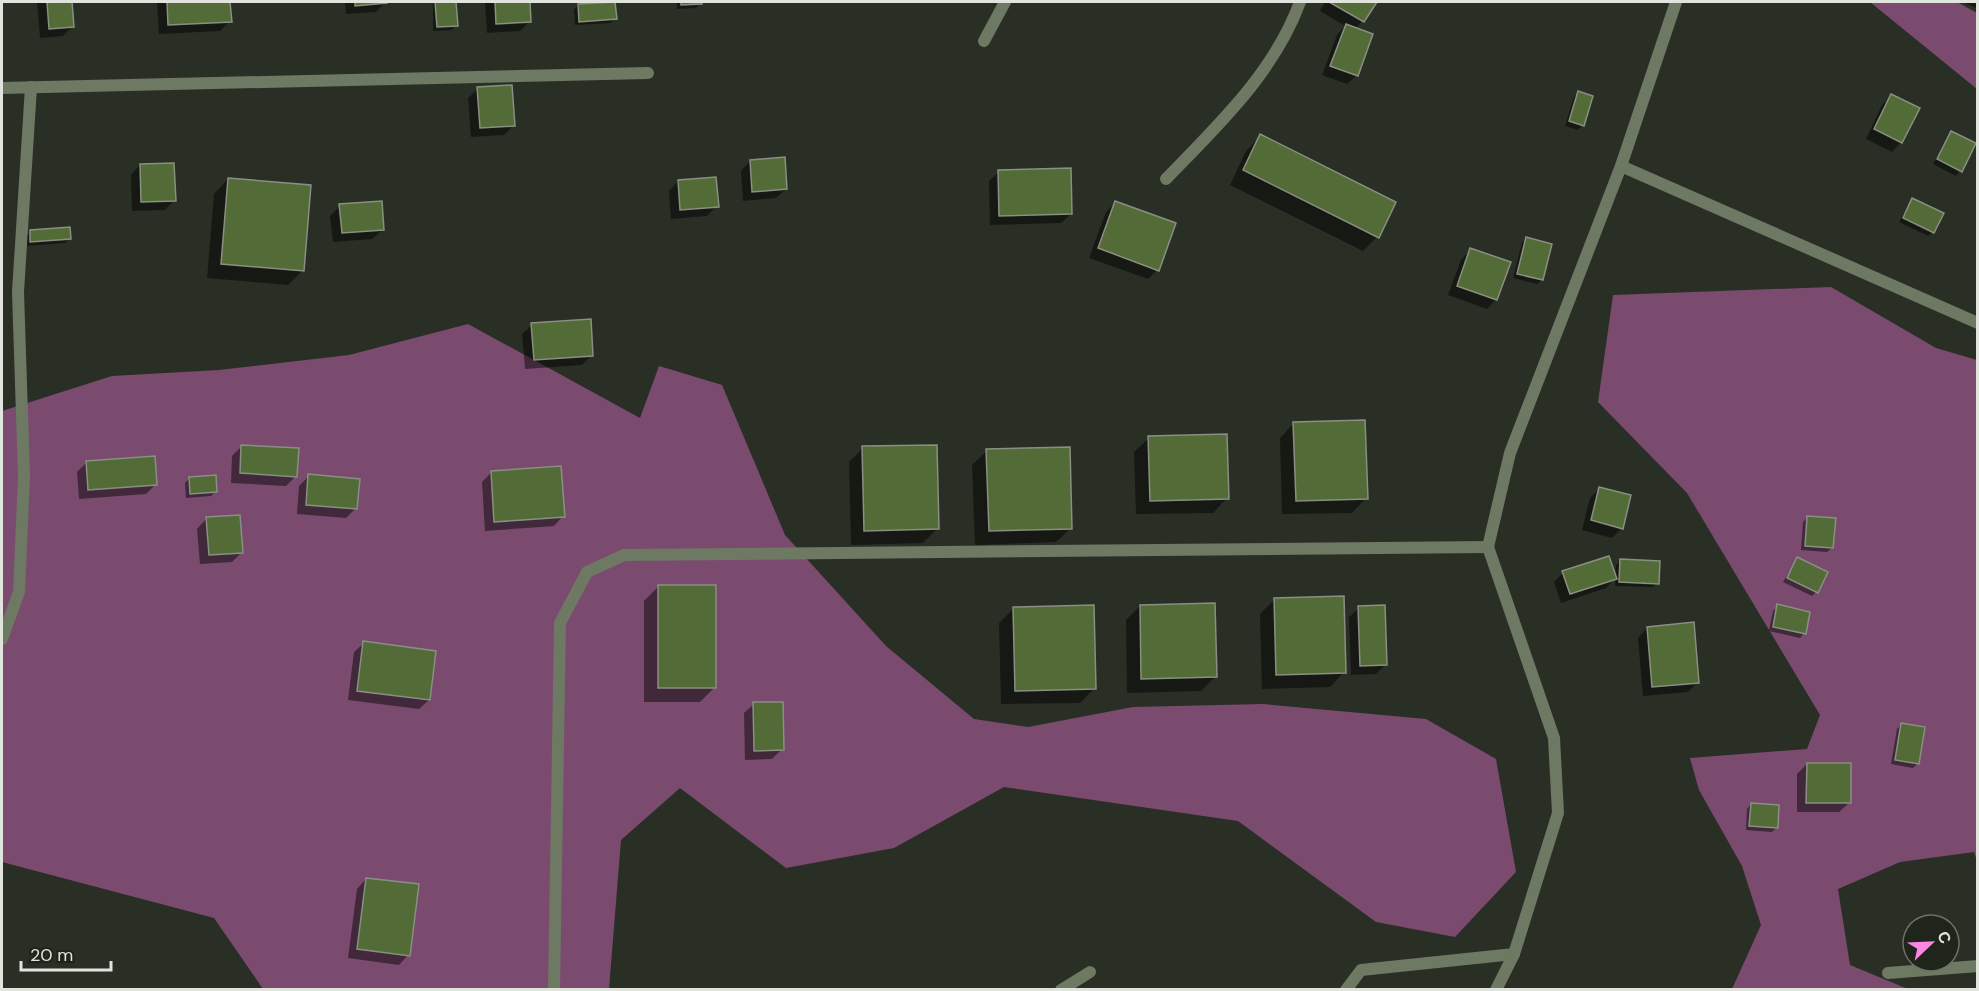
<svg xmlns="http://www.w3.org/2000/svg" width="1979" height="991" viewBox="0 0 1979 991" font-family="'DM Sans',sans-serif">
  <rect width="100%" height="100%" fill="#2a2f25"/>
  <g fill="#7a4b6f">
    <path d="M1870,2H1957L1977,13V89Z"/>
    <path d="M1831,287L1936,348L1977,360V861L1974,852L1900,862L1838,889L1850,965L1908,989H1732L1761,925L1742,866L1699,790L1690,758L1807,749L1820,715L1687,493L1598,402L1613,295Z"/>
    <path d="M468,324L640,418L659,366L722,385L785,535L886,646L974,719L1028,727L1133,707L1263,704L1426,719L1496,759L1516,872L1455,937L1376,922L1238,821L1004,787L894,848L786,868L680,788L621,840L609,989H263L214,918L2,862V411L112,376L219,370L349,355Z"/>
  </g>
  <g fill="#0007">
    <path d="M37,2H70L72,27L63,36L40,38Z"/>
    <path d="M157,2H229L230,21L220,31L159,34Z"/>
    <path d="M345,2H386L376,12L346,14Z"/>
    <path d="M433,2H455L456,25L452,30L433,31Z"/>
    <path d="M485,2H528L530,21L520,31L487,33Z"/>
    <path d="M677,2H700V3L696,8L677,9Z"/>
    <path d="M1325,2H1375L1356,29L1357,75L1347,84L1322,75L1337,35L1345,26L1320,11Z"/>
    <path d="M1963,2H1978V6L1976,8Z"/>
    <path d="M578,5L615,18L611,23L575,25L574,10Z"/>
    <path d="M478,89L514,125L504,135L471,137L468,98Z"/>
    <path d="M1578,93L1583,125L1578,130L1565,126L1574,97Z"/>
    <path d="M1892,96L1901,142L1892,152L1866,139L1882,105Z"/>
    <path d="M1951,132L1960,171L1956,176L1933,164Z"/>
    <path d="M1261,136L1377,237L1363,251L1230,185L1246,151Z"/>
    <path d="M750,161L786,189L776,198L743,201L741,171Z"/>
    <path d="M140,165L174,200L165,210L132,211L131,175Z"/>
    <path d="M999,172L1071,214L1061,223L990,225L989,181Z"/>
    <path d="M228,179L303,270L288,285L207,278L214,194Z"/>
    <path d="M678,181L717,206L707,216L671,219L669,191Z"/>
    <path d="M1912,200L1933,232L1928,236L1899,222Z"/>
    <path d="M1116,202L1157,270L1148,279L1089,258L1106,212Z"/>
    <path d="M340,206L382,230L372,239L333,242L330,216Z"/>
    <path d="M30,232L70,238L65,243L26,246V236Z"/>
    <path d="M1527,239L1542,280L1537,284L1513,278L1522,243Z"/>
    <path d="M1470,250L1496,299L1487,309L1448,295L1461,260Z"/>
    <path d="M532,325L592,355L582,365L525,369L522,334Z"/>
    <path d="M1294,423L1366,498L1352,513L1282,514L1280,438Z"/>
    <path d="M1149,438L1227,498L1213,513L1136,514L1134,452Z"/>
    <path d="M242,446L296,476L286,486L231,483L232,456Z"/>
    <path d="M863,448L938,528L923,543L851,545L849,462Z"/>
    <path d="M987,451L1071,528L1056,542L975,545L972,465Z"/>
    <path d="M86,463L156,484L146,494L79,499L77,472Z"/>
    <path d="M491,473L563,516L554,526L485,531L482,482Z"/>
    <path d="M309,476L356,508L346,518L297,514L299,486Z"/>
    <path d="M189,479L216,491L211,496L186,498L185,483Z"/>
    <path d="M1599,489L1622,528L1612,538L1582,530L1590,498Z"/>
    <path d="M1808,517L1832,548L1827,552L1801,550L1803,522Z"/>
    <path d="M206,519L242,552L232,562L200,564L197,529Z"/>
    <path d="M1797,559L1816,592L1812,596L1783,582Z"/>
    <path d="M1621,561L1657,583L1653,587L1615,586L1616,565Z"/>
    <path d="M1563,573L1615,578L1606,588L1561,603L1554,582Z"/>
    <path d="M659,586L715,687L700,702H644V601Z"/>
    <path d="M1275,599L1344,672L1330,687L1262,689L1260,614Z"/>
    <path d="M1140,606L1215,677L1201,691L1127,693L1126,620Z"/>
    <path d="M1778,606L1804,633L1800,638L1769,631L1773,611Z"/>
    <path d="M1359,608L1385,665L1376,674L1351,675L1349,617Z"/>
    <path d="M1013,609L1095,688L1080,703L1001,704L999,623Z"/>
    <path d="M1647,628L1698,682L1688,692L1643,696L1638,638Z"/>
    <path d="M364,643L429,700L419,709L348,700L354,652Z"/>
    <path d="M754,704L782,749L772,759L745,760L744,713Z"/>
    <path d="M1902,724L1918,763L1913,768L1891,764L1897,729Z"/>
    <path d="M1807,764L1849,803L1839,812H1797V774Z"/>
    <path d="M1751,804L1776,828L1772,832L1746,830L1747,809Z"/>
    <path d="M366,879L408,955L399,965L348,958L357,889Z"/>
  </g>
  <g fill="#536b37" stroke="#898f83" stroke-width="1.5">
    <path d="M47,2H72L74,27L49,29Z"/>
    <path d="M167,2H230L232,22L168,25Z"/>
    <path d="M355,2H387V3L355,6Z"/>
    <path d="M435,2H456L458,26L437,27Z"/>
    <path d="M495,2H530L531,22L496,24Z"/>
    <path d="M615,2L617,19L579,22L578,4Z"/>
    <path d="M681,2H702V4L681,5Z"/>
    <path d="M1329,2H1377L1364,22Z"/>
    <path d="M1346,24L1373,34L1358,76L1330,66Z"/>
    <path d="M512,85L515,126L480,128L477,87Z"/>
    <path d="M1578,91L1593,96L1584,126L1569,121Z"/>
    <path d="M1891,94L1920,108L1902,143L1874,129Z"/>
    <path d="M1951,131L1976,143L1962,172L1937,159Z"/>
    <path d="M1260,134L1396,202L1379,238L1243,170Z"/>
    <path d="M785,157L787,189L752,192L750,160Z"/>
    <path d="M174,163L176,201L141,202L140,164Z"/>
    <path d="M1071,168L1072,214L999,216L998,170Z"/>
    <path d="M716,177L719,207L680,210L678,180Z"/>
    <path d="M228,178L311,185L304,271L221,264Z"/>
    <path d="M1912,198L1944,213L1934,233L1903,218Z"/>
    <path d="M382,201L384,230L342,233L339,204Z"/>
    <path d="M1115,201L1176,223L1159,271L1098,248Z"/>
    <path d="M70,227L71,239L30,242V230Z"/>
    <path d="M1526,237L1552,244L1543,280L1517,274Z"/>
    <path d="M1470,248L1511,262L1497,300L1457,286Z"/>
    <path d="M591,319L593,356L534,360L531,323Z"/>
    <path d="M1365,420L1368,499L1296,501L1293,422Z"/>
    <path d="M1227,434L1229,499L1150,501L1148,436Z"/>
    <path d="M241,445L299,448L297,477L240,473Z"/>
    <path d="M937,445L939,529L864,531L862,446Z"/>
    <path d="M1070,447L1072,529L989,531L986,449Z"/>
    <path d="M155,456L157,485L88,490L86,461Z"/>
    <path d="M561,466L565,517L494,522L491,471Z"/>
    <path d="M308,474L360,479L357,509L306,505Z"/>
    <path d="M216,475L217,492L190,494L189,477Z"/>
    <path d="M1599,487L1631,495L1623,529L1591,520Z"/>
    <path d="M240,515L243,553L209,555L206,517Z"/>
    <path d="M1807,516L1836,518L1833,548L1805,546Z"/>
    <path d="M1609,556L1617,579L1570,594L1562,571Z"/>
    <path d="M1797,557L1828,572L1818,593L1787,578Z"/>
    <path d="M1620,559L1660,561L1659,584L1619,582Z"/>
    <rect x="658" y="585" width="58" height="103"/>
    <path d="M1344,596L1346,673L1276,675L1274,598Z"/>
    <path d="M1215,603L1217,677L1141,679L1140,605Z"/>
    <path d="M1777,604L1810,612L1806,634L1773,627Z"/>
    <path d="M1094,605L1096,689L1015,691L1013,607Z"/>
    <path d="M1385,605L1387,665L1360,666L1358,606Z"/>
    <path d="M1694,622L1699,683L1652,687L1647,627Z"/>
    <path d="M363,641L436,651L430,700L357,691Z"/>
    <path d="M753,702H783L784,750L754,751Z"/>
    <path d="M1901,723L1925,727L1919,764L1895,760Z"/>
    <path d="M1807,763H1851V803H1806Z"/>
    <path d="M1751,803L1779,805L1778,828L1749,826Z"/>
    <path d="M366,878L419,884L410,956L357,949Z"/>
  </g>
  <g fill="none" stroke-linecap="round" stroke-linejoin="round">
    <path stroke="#6d7962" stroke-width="12" d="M1621,166L1978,323"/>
    <g stroke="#6d7962" stroke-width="12">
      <path d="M984,41L1005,2"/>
      <path d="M2,88L648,73"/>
      <path d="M1166,179C1218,125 1274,73 1300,2"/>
      <path d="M2,639L19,592L24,476L18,292L31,87"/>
      <path d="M1888,973L1978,966"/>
      <path d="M554,990L560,623L587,572L624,555L1488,547"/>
      <path d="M1061,990L1090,972"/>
      <path d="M1346,990L1361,970L1514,954"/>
      <path d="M1496,990L1514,954L1558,813L1554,738L1488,547L1510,453L1621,166L1676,2"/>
    </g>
  </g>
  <rect width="1979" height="991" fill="none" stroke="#e1e4dd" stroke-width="6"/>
  <g transform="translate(1931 943) rotate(67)"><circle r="28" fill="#20251b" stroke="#6d7169" stroke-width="1.5"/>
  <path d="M0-4.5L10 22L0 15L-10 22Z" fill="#fc86e4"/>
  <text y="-9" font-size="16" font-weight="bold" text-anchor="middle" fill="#e1e4dd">С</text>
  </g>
  <path d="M21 961v9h90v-9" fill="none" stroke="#e1e4dd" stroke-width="3"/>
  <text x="30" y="961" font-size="18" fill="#e1e4dd" stroke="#20251b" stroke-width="4.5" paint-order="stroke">20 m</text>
</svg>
